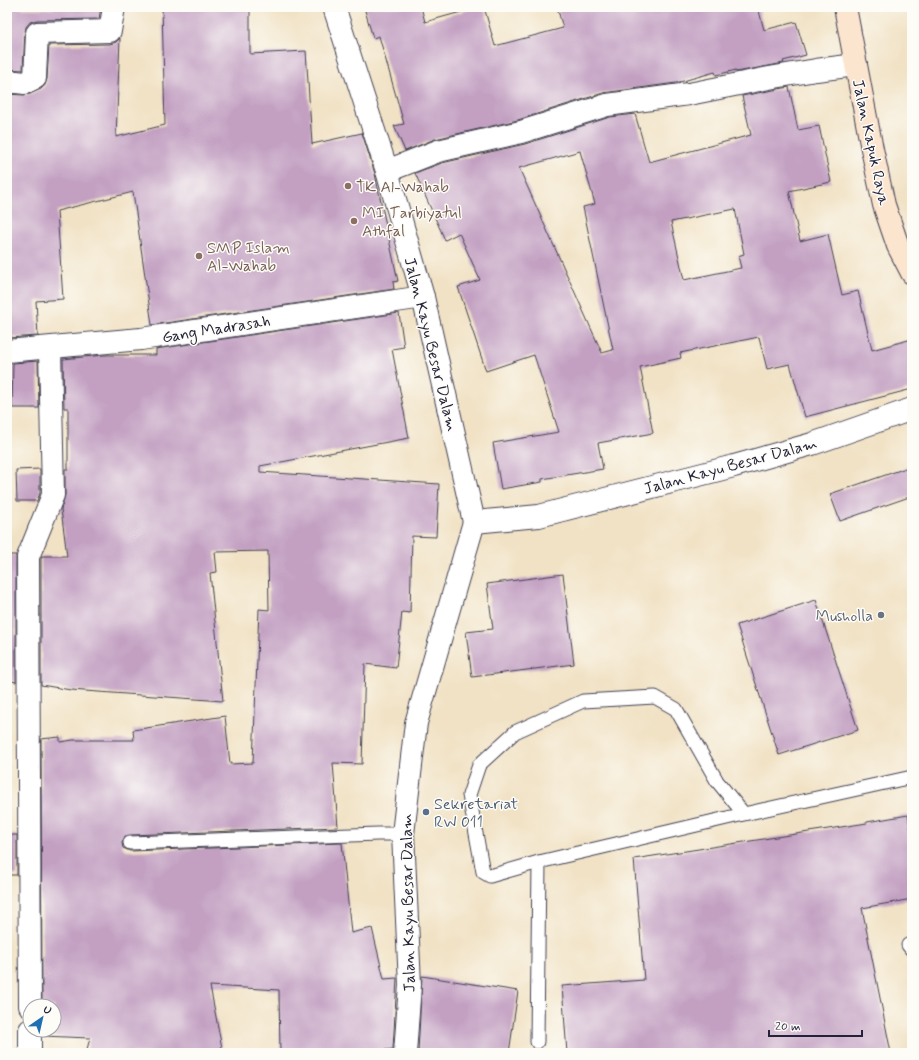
<svg xmlns="http://www.w3.org/2000/svg" width="919" height="1060" viewBox="0 0 919 1060" font-family="Mynerve,sans-serif">
  <rect width="100%" height="100%" fill="#fdfcf7"/>
  <filter id="ink" filterUnits="userSpaceOnUse"><feTurbulence type="fractalNoise" baseFrequency=".025" numOctaves="2"/><feDisplacementMap in="SourceGraphic" scale="8" xChannelSelector="R" yChannelSelector="G"/><feConvolveMatrix kernelMatrix="1 2 1 2 8 2 1 2 1" color-interpolation-filters="sRGB"/></filter>
  <filter id="wash" filterUnits="userSpaceOnUse"><feTurbulence type="fractalNoise" baseFrequency=".012" numOctaves="4" result="noise"/><feDisplacementMap in="SourceGraphic" scale="16" xChannelSelector="R" yChannelSelector="G"/><feGaussianBlur stdDeviation="0.9" result="paint"/><feColorMatrix in="noise" values="0 0 0 0 0 0 0 0 0 0 0 0 0 0 0 0 0 1.4 0 .05"/><feComposite in="paint" operator="in"/></filter>
  <g filter="url(#wash)">
    <rect width="100%" height="100%" fill="#f1e2c5"/>
    <g id="blocks">
      <g fill="#c3a0c2" fill-rule="evenodd">
        <path d="M53,7H101L99,19L37,20L30,22L26,27L25,32L23,70L7,69V8L53,9Z"/>
        <path d="M162,7H250V54L306,51L312,144L362,133L375,174L398,281L393,282L394,289L152,325L133,192L57,211L63,299L36,301L38,336L7,338V94L24,95L30,94L41,89L45,85L47,79L49,45L110,44L116,42L120,38L116,137L165,125Z"/>
        <path d="M364,7H421L425,22L479,7H484L495,46L563,28L557,7H758L764,30L796,22L806,55L783,61L784,63L737,72L736,70L716,75L715,72L676,83L603,93L518,120L435,139L405,151L394,126L404,124L379,36L373,38Z"/>
        <path d="M789,87L798,130L819,126L831,182L789,191L800,241L828,234L842,295L858,291L872,350L912,339V389L805,417L790,364L767,369L759,337L680,353L681,358L640,367L653,433L598,443L603,469L542,479V482L501,489L493,443L559,432L534,355L486,371L458,287L480,280L459,233L445,240L415,173L442,163L525,144L610,117L635,114L649,162L751,135L742,96ZM580,151L595,204L583,207L613,350L602,353L519,168ZM735,209L744,254L738,256L741,268L684,280L671,222Z"/>
        <path d="M399,313L404,347L392,349L409,438L260,466V472L439,484L436,537L412,536L410,613L402,612L396,668L365,664L362,764L333,763L338,827L130,835L125,836L122,843L123,848L130,851L342,843L351,933L372,928L384,979L397,978L393,1049L362,1053H280L279,990L210,986L223,1053H86L90,1038L42,1036V1030H54V1006H42L41,739L60,737V742L73,740H134L133,730L225,716L230,764L253,763L259,609L269,610L268,551L215,552L217,572L210,573L223,701L71,690L41,685V559L42,556H67L61,509L65,495V469H68V408H64L63,359L104,355H156V349Z"/>
        <path d="M38,361L39,408H12L13,363Z"/>
        <path d="M912,466V496L840,521L830,494Z"/>
        <path d="M40,469V493L37,501H17L16,470Z"/>
        <path d="M7,555H16V682L7,680Z"/>
        <path d="M563,574L574,664L472,677L466,632L493,629L487,584Z"/>
        <path d="M816,600L858,730L779,755L737,625Z"/>
        <path d="M908,815L912,839V899L862,908L891,1053H567L562,986L644,980L634,859L867,823V822Z"/>
        <rect x="7" y="835" width="10" height="40"/>
        <path d="M422,976L518,991L509,1053H418Z"/>
      </g>
    </g>
  </g>
  <g filter="url(#ink)">
    <use href="#blocks" fill-opacity="0" stroke="#413f50" stroke-width="1"/>
    <g fill="none" stroke-linecap="round" stroke-linejoin="round">
      <defs>
        <g id="lane">
          <path d="M744,814L717,781L676,709L655,697L583,701L515,732L479,765L469,795L483,872L490,876L539,862L744,814L912,777"/>
          <path d="M130,843L378,834H403"/>
          <path d="M908,945L912,950"/>
          <path d="M537,1042L539,862"/>
        </g>
        <g id="street">
          <path d="M334,7L387,171L423,297L474,522L416,723L403,834L410,985L405,1053"/>
          <path d="M7,81L25,83L35,78L37,33L110,31L114,7"/>
          <path d="M387,171L438,151L521,132L607,105L689,94L769,78L816,70L856,65"/>
          <path d="M7,351L141,339L423,297"/>
          <path d="M474,522L539,516L734,466L812,444L912,409"/>
          <path d="M30,1006L28,557L53,495L50,348"/>
          <path d="M30,1030V1053"/>
        </g>
        <path id="secondary" d="M845,7L871,144L884,205L898,246L912,273"/>
      </defs>
      <use href="#lane" stroke="#413f50" stroke-width="15"/>
      <use href="#street" stroke="#413f50" stroke-width="24"/>
      <use href="#secondary" stroke="#413f50" stroke-width="24"/>
      <use href="#lane" stroke="#fff" stroke-width="13"/>
      <use href="#street" stroke="#fff" stroke-width="22"/>
      <use href="#secondary" stroke="#fce5cf" stroke-width="22"/>
    </g>
  </g>
  <g fill="#8d6e63" stroke="#fdfcf7" stroke-width="1.5">
    <circle cx="348" cy="186" r="4"/>
    <circle cx="354" cy="221" r="4"/>
    <circle cx="199" cy="256" r="4"/>
  </g>
  <circle fill="#6b7280" stroke="#fdfcf7" stroke-width="1.5" cx="881" cy="615" r="4"/>
  <circle fill="#5c6f8a" stroke="#fdfcf7" stroke-width="1.5" cx="426" cy="812" r="4"/>
  <g text-anchor="middle" stroke-width="3" stroke-linejoin="round" paint-order="stroke">
    <g font-size="16" fill="#22223b" stroke="#fdfcf7">
      <text transform="translate(872 142) rotate(78)" y="6">Jalan Kapuk Raya</text>
      <text transform="translate(216 328) rotate(-9)" y="6">Gang Madrasah</text>
      <text transform="translate(432 344) rotate(76)" y="6">Jalan Kayu Besar Dalam</text>
      <text transform="translate(730 465) rotate(-15)" y="6">Jalan Kayu Besar Dalam</text>
      <text transform="translate(407 903) rotate(-91)" y="6">Jalan Kayu Besar Dalam</text>
    </g>
    <g font-size="16" fill="#785e54" stroke="#fdfcf7" text-anchor="start">
      <text x="356" y="192">TK Al-Wahab</text>
      <text x="362" y="218">MI Tarbiyatul<tspan x="362" dy="18">Athfal</tspan></text>
      <text x="207" y="253">SMP Islam<tspan x="207" dy="18">Al-Wahab</tspan></text>
    </g>
    <g font-size="16" fill="#5b616d" stroke="#fdfcf7" text-anchor="end">
      <text x="873" y="621">Musholla</text>
    </g>
    <g font-size="16" fill="#4e5e75" stroke="#fdfcf7" text-anchor="start">
      <text x="434" y="809">Sekretariat<tspan x="434" dy="18">RW 011</tspan></text>
    </g>
  </g>
  <rect width="919" height="1060" fill="none" stroke="#fdfcf7" stroke-width="24"/>
  <g transform="translate(42 1018) rotate(34)"><circle r="19" fill="#fdfcf7" stroke="#a5a5ac"/>
  <path d="M0-3L7 15L0 10L-7 15Z" fill="#1f6fb2"/>
  <text y="-6" font-size="11" font-weight="bold" text-anchor="middle" fill="#22223b">U</text>
  </g>
  <path d="M769 1030v6h93v-6" fill="none" stroke="#22223b" stroke-width="2"/>
  <text x="775" y="1030" font-size="12" fill="#22223b" stroke="#fdfcf7" stroke-width="3" paint-order="stroke">20 m</text>
</svg>
